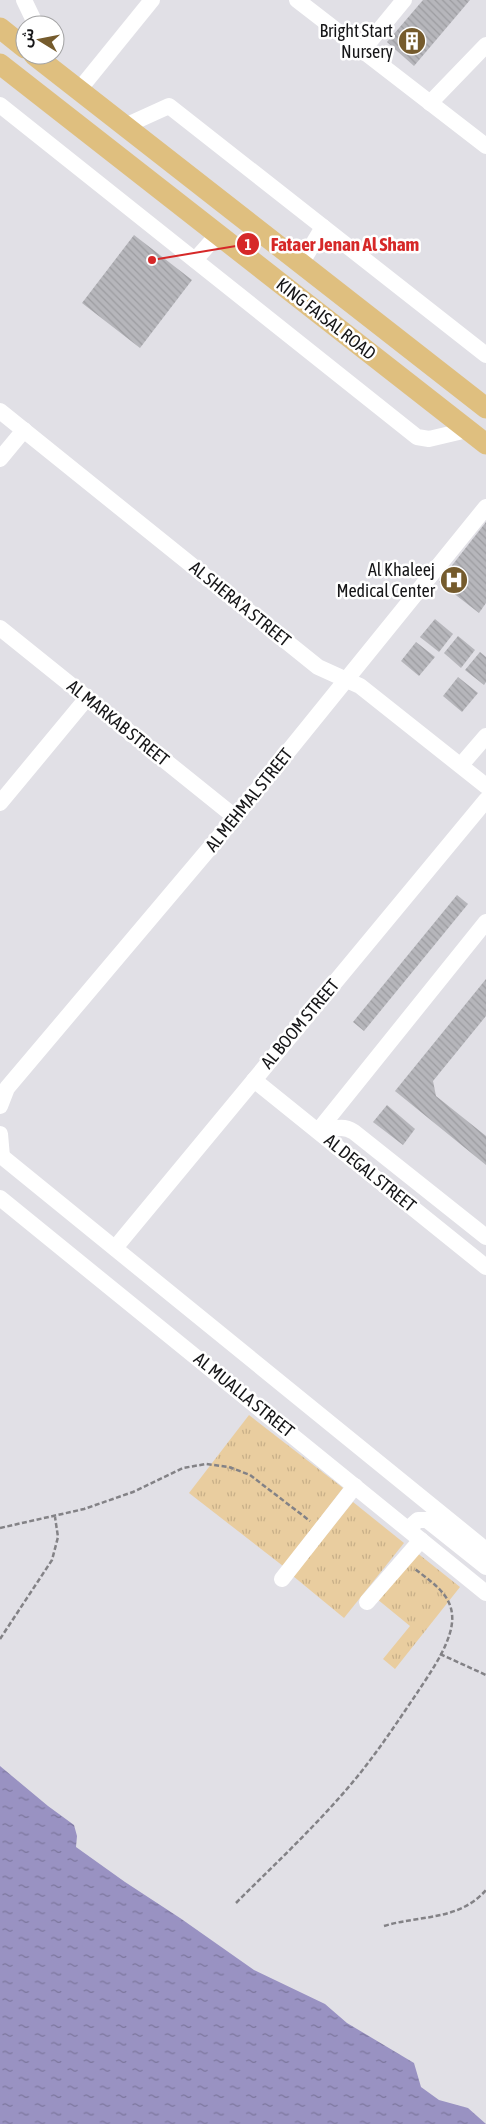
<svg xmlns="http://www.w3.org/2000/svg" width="486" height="2124" viewBox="0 0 486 2124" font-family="'Asap Condensed','Noto Sans Arabic',sans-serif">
  <defs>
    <pattern id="park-tufts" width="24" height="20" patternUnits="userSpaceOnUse" patternTransform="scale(1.25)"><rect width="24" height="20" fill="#e9cd9f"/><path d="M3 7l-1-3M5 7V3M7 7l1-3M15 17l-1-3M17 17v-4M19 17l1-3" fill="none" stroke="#c7af88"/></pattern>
    <pattern id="water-ripples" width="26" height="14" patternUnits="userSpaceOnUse" patternTransform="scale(1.25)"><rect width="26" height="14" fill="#9992c2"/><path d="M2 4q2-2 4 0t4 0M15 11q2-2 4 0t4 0" fill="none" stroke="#7c769d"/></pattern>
    <pattern id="building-back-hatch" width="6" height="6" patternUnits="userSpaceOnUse" patternTransform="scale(1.25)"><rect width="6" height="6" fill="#b6b6bb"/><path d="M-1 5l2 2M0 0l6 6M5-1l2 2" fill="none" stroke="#9c9ca0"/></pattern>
  </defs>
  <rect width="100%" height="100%" fill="#e1e0e6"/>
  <g fill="url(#park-tufts)">
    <path d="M249,1415L343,1488L283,1566L189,1493Z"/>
    <path d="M353,1502L404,1543L344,1618L293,1576Z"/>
    <path d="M416,1552L460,1587L395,1669L383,1659L410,1626L377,1599Z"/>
  </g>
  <path fill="url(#water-ripples)" d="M0,1766L48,1806L74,1825L77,1836L76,1847L125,1882L180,1918L254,1970L325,2004L347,2023L414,2063L421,2087L439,2100L468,2108L486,2124H0Z"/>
  <g fill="url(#building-back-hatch)">
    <path d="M423,0H470L414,66L387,42Z"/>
    <path d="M134,235L192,280L140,348L82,303Z"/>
    <path d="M486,522V603L479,613L439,582Z"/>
    <path d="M435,619L453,634L439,652L420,637Z"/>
    <path d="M458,636L475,650L461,668L444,653Z"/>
    <path d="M416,642L435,657L419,676L401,661Z"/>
    <path d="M480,652L486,657V682L484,685L465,670Z"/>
    <path d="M458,677L478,693L462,712L443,696Z"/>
    <path d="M457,895L468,904L364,1031L353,1022Z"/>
    <path d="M486,979V1016L433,1081L436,1096L486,1136V1165L395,1091Z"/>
    <path d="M387,1105L415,1129L403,1145L373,1122Z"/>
  </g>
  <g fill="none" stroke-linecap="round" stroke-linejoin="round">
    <g stroke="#838286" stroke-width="2.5" stroke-dasharray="5 2.5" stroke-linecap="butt">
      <path d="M0,1528L84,1509L133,1492L183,1468L206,1464L229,1467L250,1475L310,1521"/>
      <path d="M0,1639L52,1560L58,1537L55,1517"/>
      <path d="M440,1654L486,1675"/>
      <path d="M236,1903C277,1862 320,1822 357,1777C379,1750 398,1721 417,1693C430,1673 455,1639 452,1614C450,1593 430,1581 415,1569"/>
      <path d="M384,1926C420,1915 459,1921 486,1890"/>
    </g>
    <g stroke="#fff" stroke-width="16">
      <path d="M24,0L36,25"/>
      <path d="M297,0L486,146"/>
      <path d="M362,51L404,0"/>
      <path d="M79,90L152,0"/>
      <path d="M430,103L486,45"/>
      <path d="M0,105L417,437L429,439L467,430"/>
      <path d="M125,126L169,106L486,355"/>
      <path d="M195,260L218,234"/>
      <path d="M301,264L323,227"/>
      <path d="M0,411L318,667L360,686L486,786"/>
      <path d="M0,459L24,430"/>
      <path d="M0,628L235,817"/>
      <path d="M461,765L486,736"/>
      <path d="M0,803L87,698"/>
      <path d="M254,1080L486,1267"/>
      <path d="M0,1106L7,1088L214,843L486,507"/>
      <path d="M318,1131L486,922"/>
      <path d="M0,1134L2,1157"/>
      <path d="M324,1136C333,1127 343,1125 354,1132L486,1237"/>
      <path d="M0,1155L486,1550"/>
      <path d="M0,1198L486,1593"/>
      <path d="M115,1248L486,800"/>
      <path d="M408,1529L418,1520H427L486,1567"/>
      <path d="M282,1579L355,1486"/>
      <path d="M367,1602L421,1540"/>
    </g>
    <g stroke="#dfbf7f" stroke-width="21">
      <path d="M0,28L25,48"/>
      <path d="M34,55L486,408"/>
      <path d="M0,64L486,444"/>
    </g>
  </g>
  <defs>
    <symbol id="building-disc" viewBox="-11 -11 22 22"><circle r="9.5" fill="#755b2d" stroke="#fff"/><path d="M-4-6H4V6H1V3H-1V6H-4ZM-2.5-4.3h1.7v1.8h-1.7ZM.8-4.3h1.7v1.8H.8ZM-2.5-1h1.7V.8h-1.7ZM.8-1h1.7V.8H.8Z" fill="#fff"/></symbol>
    <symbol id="hospital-disc" viewBox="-11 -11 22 22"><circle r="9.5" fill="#755b2d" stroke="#fff"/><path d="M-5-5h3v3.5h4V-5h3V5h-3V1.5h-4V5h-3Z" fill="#fff"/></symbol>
  </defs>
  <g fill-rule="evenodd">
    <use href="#building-disc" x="396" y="25" width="32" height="32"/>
    <use href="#hospital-disc" x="438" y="564" width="32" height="32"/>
  </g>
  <g text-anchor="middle" stroke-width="5" stroke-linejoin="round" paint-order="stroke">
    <g font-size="18" fill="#161618" stroke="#fff" text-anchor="end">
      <text x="393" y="37">Bright Start<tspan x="393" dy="21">Nursery</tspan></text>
      <text x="435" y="576">Al Khaleej<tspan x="435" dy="21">Medical Center</tspan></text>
    </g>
    <g font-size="18" fill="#161618" stroke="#fff">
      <text transform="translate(326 319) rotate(38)" y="6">KING FAISAL ROAD</text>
      <text transform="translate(240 604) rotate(39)" y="6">AL SHERA'A STREET</text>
      <text transform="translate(118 723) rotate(39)" y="6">AL MARKAB STREET</text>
      <text transform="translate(249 800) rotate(-51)" y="6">AL MEHMAL STREET</text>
      <text transform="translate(300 1024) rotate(-50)" y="6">AL BOOM STREET</text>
      <text transform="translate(370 1173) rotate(39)" y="6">AL DEGAL STREET</text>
      <text transform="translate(244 1395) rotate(39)" y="6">AL MUALLA STREET</text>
    </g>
  </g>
  <path fill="none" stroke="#d62828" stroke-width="2" d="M152 260L248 244"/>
  <g fill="#d62828" stroke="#fff" stroke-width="2">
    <circle cx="152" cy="260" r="5"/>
    <circle cx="248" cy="244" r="12"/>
  </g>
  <g font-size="15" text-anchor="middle" font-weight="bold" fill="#fff">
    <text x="248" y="250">1</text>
  </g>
  <g font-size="19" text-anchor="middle" font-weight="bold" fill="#d62828" stroke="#fff" stroke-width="5" stroke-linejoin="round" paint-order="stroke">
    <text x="345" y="251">Fataer Jenan Al Sham</text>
  </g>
  <g transform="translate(40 40) rotate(280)"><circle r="24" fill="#ffffff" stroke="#a2a2a3"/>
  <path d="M0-4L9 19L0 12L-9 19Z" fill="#755b2d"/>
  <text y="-8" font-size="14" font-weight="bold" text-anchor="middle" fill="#161618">ش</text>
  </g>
</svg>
